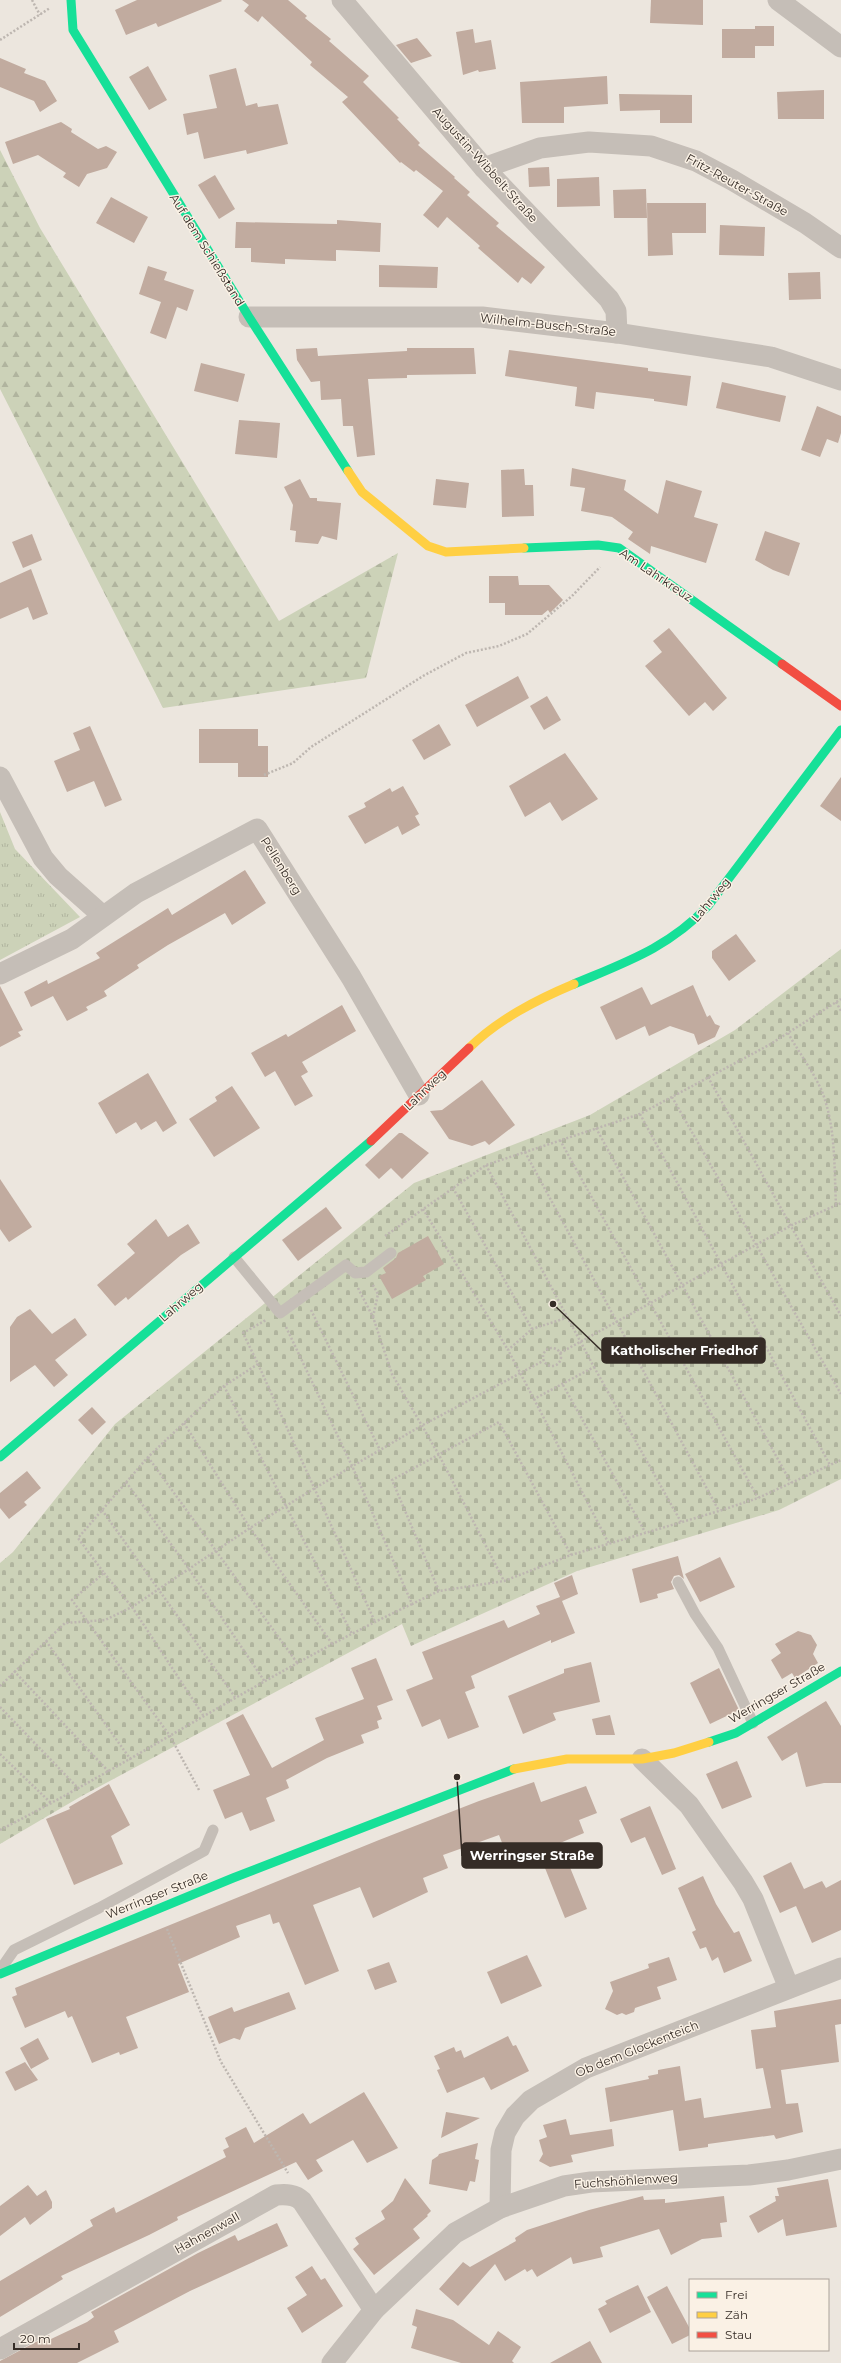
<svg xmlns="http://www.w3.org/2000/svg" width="841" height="2363" viewBox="0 0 841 2363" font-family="Montserrat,sans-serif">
  <defs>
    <pattern id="forest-firs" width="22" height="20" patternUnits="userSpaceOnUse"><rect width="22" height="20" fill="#ccd2b8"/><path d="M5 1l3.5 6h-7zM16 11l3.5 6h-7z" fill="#b0b49e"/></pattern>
    <pattern id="cemetery-stones" width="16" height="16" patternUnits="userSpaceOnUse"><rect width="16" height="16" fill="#ccd2b8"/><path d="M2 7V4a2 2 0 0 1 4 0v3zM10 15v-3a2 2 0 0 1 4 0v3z" fill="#b0b49e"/></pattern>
    <pattern id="park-tufts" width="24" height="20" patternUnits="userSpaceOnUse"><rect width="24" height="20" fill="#ccd2b8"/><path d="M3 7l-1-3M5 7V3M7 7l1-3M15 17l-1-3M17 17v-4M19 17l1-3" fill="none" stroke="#b0b49e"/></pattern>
  </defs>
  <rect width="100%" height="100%" fill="#ece6de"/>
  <path fill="url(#forest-firs)" d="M0,150L40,228L279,621L398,553L366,678L163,708L0,389Z"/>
  <path fill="url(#cemetery-stones)" d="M841,949V1479L779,1510L577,1571L411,1646L402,1624L80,1797L0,1844V1563L13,1552L115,1424L414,1183L590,1115L735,1030Z"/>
  <path fill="url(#park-tufts)" d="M0,812L15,849L80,917L0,960Z"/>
  <g fill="#c1ab9f">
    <path d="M137,0H221L222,1L158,27L156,23L126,35L115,10Z"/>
    <path d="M242,0H288L307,16L305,18L331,39L329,41L369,76L363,82L399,118L397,119L420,143L418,145L455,177L454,178L470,192L467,195L499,223L496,226L545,267L531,284L522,277L518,283L478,248L480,246L447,217L438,228L423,215L443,191L416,170L414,172L401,162L400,163L342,102L348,97L310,65L312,62L262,16L258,22L244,11L249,5Z"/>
    <path d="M651,0H703V25L650,23Z"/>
    <path d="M755,26H774V46H755V58H722V29H755Z"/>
    <path d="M473,29L475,43L491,40L496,69L479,72L478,70L463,75L456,32Z"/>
    <path d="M417,38L432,56L411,63L396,45Z"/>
    <path d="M0,58L26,69L24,73L45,81L57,101L40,112L34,101L0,87Z"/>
    <path d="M148,66L167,100L149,110L129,77Z"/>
    <path d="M236,68L246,106L257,103L258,107L278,104L288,144L247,154L246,150L204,159L198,132L187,135L183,114L217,108L209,75Z"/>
    <path d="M607,76L608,104L564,107V123H522L520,82Z"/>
    <path d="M824,90V119H778L777,92Z"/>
    <path d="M619,94L692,95V123H660V110L620,111Z"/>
    <path d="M61,122L72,129L71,132L98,149L106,146L117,152L107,168L87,174L79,187L63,177L66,173L38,155L13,164L5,142Z"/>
    <path d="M549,167L550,186L529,187L528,168Z"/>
    <path d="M215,175L235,209L219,219L198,185Z"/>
    <path d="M599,177L600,206L557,207V179Z"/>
    <path d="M646,189L647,218H614L613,190Z"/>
    <path d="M111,197L148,217L134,243L96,223Z"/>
    <path d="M647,203H706V233H672L673,255L648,256Z"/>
    <path d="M337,220L381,223L380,252L336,250V261L285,259V264L251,262V248H235L236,222L337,224Z"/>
    <path d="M720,225L765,227L764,256L719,255Z"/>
    <path d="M379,265L438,267L437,288L379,287Z"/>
    <path d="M148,266L167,272L164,280L194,290L187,311L177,307L166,339L150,333L161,302L139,294Z"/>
    <path d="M820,272L821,299L789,300L788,273Z"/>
    <path d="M317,348L318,356L407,351V348H474L476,374L407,375V378L368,379L375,455L357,457L353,426H343L341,399L321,400L320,381L311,382L297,360L296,349Z"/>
    <path d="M509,350L648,368V371L691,376L687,406L654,401V399L596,392L594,409L575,406L577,387L505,376Z"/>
    <path d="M201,363L245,374L238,402L194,391Z"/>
    <path d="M722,382L786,396L780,422L716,408Z"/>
    <path d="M817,406L841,416V433L838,443L827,439L820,457L801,450Z"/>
    <path d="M239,420L280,423L277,458L235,454Z"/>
    <path d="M572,468L626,480L624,490L658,514L666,480L702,491L694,517L718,524L706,563L651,546L650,554L628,539L633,532L612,517L581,511L585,488L570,486Z"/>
    <path d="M524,469L525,485H533L534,516L502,517L501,470Z"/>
    <path d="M300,479L310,498H317V501L341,503L337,540L322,536L318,544L295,542L296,531L290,530L293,505L284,487Z"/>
    <path d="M436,479L469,483L466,508L433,505Z"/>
    <path d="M765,531L800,543L789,576L773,570L755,560Z"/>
    <path d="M32,534L42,560L23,568L12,542Z"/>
    <path d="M31,569L48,614L33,620L28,607L0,619V583Z"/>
    <path d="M489,576H518L519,585H549L563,600L550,613L548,610L542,615H505V603H489Z"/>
    <path d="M669,628L727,698L713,711L705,702L689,716L645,666L662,652L653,641Z"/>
    <path d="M518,676L529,698L477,727L465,705Z"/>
    <path d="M547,696L561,720L544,730L530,706Z"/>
    <path d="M439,724L451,745L424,760L412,740Z"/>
    <path d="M90,726L122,800L105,807L94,781L67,792L54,761L80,750L73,733Z"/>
    <path d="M199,729H258V746H268V777H238V763H199Z"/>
    <path d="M565,753L598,799L562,821L550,802L525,817L509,786Z"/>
    <path d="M841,777V821L820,806Z"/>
    <path d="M403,786L419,814L415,816L420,825L402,835L398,826L365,844L348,816L366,807L364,803L390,788L392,792Z"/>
    <path d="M245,870L266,903L232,925L225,913L168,945L137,965L139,968L104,991L107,996L86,1007L88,1010L67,1021L53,996L31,1007L24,992L47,980L48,984L100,958L96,953L168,908L172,915Z"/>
    <path d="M736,934L756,961L729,981L712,958V951Z"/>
    <path d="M693,985L707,1017L710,1015L715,1024L720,1026L715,1037L698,1045L694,1034L670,1026L649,1036L645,1026L616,1040L600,1007L642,987L651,1005Z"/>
    <path d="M0,986L23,1030L18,1032L21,1036L0,1047Z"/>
    <path d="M342,1005L356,1031L302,1062L308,1072L301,1076L313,1096L295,1106L275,1071L265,1077L251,1053L286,1034L288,1037Z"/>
    <path d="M148,1073L177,1123L163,1132L156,1121L141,1130L136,1122L116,1134L98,1103Z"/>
    <path d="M482,1080L515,1125L489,1145L485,1141L472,1146L449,1139L430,1111L442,1110Z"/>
    <path d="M232,1086L260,1128L214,1157L189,1119L217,1101L215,1097Z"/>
    <path d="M399,1133H402L429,1153L402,1179L391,1168L379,1179L365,1165Z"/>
    <path d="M0,1179L32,1227L9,1242L0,1229Z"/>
    <path d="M326,1207L342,1228L298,1261L282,1240Z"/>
    <path d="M156,1219L168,1237L188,1224L200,1243L181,1255L128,1300L126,1297L115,1306L97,1285L135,1253L127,1244Z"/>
    <path d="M428,1236L444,1264L423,1276L426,1280L392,1299L379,1276L386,1273L383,1268L396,1258L398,1253Z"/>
    <path d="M30,1309L52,1334L75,1318L87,1335L55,1360L68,1375L54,1387L35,1365L10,1382V1327L17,1317Z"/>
    <path d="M92,1407L106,1422L92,1435L78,1420Z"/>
    <path d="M27,1471L41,1488L24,1502L27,1505L9,1519L0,1508V1493Z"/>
    <path d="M678,1556L684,1579L679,1575L674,1576L671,1582L674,1589L657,1594L658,1598L640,1603L632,1569Z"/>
    <path d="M720,1557L735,1587L700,1602L685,1574Z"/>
    <path d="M572,1575L578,1594L562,1601L575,1633L551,1643V1640L471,1676L475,1688L465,1692L479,1727L448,1739L440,1719L422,1727L406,1690L433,1679L422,1652L504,1620L508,1628L540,1614L536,1606L560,1597L554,1583Z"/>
    <path d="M798,1631L811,1635L817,1645L813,1654L818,1663L795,1678L792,1673L782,1679L771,1660L781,1653L775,1644Z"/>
    <path d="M376,1658L393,1700L377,1706L382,1719L377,1721L379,1728L361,1735L364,1743L327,1758L286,1780L289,1788L266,1798L275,1821L250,1831L242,1812L225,1819L213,1790L250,1775L226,1723L243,1714L272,1768L324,1740L315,1718L364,1699L351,1668Z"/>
    <path d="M591,1662L600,1702L553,1713L556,1720L523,1734L508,1696L564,1673V1669Z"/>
    <path d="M719,1668L739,1710L710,1724L690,1683Z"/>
    <path d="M826,1701L841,1726V1783H824L806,1787L797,1752L782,1761L767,1737Z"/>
    <path d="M610,1715L615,1735H596L592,1719Z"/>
    <path d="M737,1761L752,1797L722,1809L706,1774Z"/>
    <path d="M534,1782L541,1802L586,1786L597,1813L579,1820L584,1833L560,1843L587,1909L565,1918L537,1848L508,1858L499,1835L443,1855L448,1868L423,1878L428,1892L373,1918L360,1887L313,1905L339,1971L305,1985L279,1922L273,1924L270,1914L236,1926L240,1937L178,1964L189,1992L126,2017L138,2048L120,2055L119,2052L92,2063L72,2016L68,2018L65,2011L25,2028L12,1997L17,1995L15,1988L379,1840L479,1801Z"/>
    <path d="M109,1784L130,1825L111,1836L123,1864L74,1885L46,1819L70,1809L69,1807Z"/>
    <path d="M650,1806L676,1869L662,1875L645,1837L631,1843L620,1819Z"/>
    <path d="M791,1862L804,1889L822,1881L826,1888L841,1880V1930L812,1943L796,1906L780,1913L763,1876Z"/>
    <path d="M703,1876L716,1904L734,1933L739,1931L752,1961L724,1973L718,1957L712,1961L706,1947L700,1949L692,1932L696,1930L678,1888Z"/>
    <path d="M527,1955L542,1986L501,2004L487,1972Z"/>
    <path d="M669,1957L677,1980L657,1987L661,1999L635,2008L634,2012L626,2015L622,2013L617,2015L605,2009L613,1991L610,1982L649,1968L648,1964Z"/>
    <path d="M389,1962L397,1982L375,1990L367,1970Z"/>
    <path d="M289,1992L296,2009L245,2028L240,2040L234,2038L219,2044L208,2017L232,2007L234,2012Z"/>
    <path d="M841,1999V2024L835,2025L839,2062L781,2070L786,2104L798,2103L803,2132L776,2139L774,2135L708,2144V2147L679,2151L673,2110L610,2122L605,2088L649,2079L648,2076L658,2074V2070L680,2066L685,2101L701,2098L704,2118L771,2108L763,2068L756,2069L751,2030L776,2027L774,2011Z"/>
    <path d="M508,2036L513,2046L516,2045L529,2071L491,2090L484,2077L447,2093L437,2070L440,2069L434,2056L454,2047L456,2052L461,2050L464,2058Z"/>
    <path d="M38,2038L49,2059L31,2069L20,2048Z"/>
    <path d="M25,2062L38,2080L15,2091L5,2072Z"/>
    <path d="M364,2092L398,2148L367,2163L353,2140L316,2160L323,2171L308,2180L296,2162L177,2217L178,2220L149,2235L61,2276L63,2279L0,2317V2281L93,2226L90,2220L114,2207L116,2213L226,2157L223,2150L229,2147L225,2138L246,2127L254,2143L303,2113L310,2124Z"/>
    <path d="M446,2112L480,2118L441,2138Z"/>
    <path d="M566,2119L570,2135L612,2129L614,2146L571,2155L573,2162L550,2167L539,2161L543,2154L539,2140L547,2137L543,2125Z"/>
    <path d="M478,2143L475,2159L479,2160L475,2182L470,2181L467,2191L429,2184L432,2160L438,2156L439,2154Z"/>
    <path d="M405,2178L431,2211L427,2215L428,2216L413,2229L420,2238L374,2275L353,2249L359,2244L355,2238L385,2219L381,2211L393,2201Z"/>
    <path d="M828,2179L837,2227L786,2236L783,2219L758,2233L749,2216L776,2201L775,2196H779L777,2188Z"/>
    <path d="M28,2185L37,2196L46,2190L52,2202V2208L30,2225L25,2217L0,2236V2206Z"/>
    <path d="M643,2196L644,2200L665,2199V2203L724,2196L727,2222L720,2223L722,2237L702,2239L671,2255L659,2229L600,2247L603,2257L573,2264L571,2257L537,2277L532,2269L527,2272L525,2269L505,2281L495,2264L458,2306L439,2289L463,2262L470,2267L516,2241L515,2238L527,2230L589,2210Z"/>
    <path d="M277,2223L288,2246L190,2291L114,2331L119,2342L77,2363H0V2361L49,2335L51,2339L87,2322L94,2317L91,2312L198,2253L235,2235L238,2241Z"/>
    <path d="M312,2266L321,2280L325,2278L343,2306L302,2333L287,2308L307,2295L295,2277Z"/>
    <path d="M638,2285L651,2312L610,2333L598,2309L607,2304L605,2301Z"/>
    <path d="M667,2286L690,2329V2335L672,2344L647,2297Z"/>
    <path d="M416,2309L453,2320L489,2345L498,2331L521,2347L512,2361L514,2363H461L411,2348L417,2327L412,2325Z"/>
    <path d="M590,2341L602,2363H550Z"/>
  </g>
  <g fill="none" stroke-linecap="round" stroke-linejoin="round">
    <g stroke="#bdb6b0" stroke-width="2.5" stroke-dasharray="2 2" stroke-linecap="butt">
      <path d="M32,0L40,15"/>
      <path d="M0,40L50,8"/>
      <path d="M264,775L293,763L311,747L423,676L466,653L499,646L527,634L572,596L600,567"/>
      <path d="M836,1002L841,1011"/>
      <path d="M788,1033C798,1051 812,1070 821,1089C836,1125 834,1167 836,1205"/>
      <path d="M708,1077L841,1316"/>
      <path d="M672,1097L841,1394"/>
      <path d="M640,1114L830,1465"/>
      <path d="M596,1128L791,1483"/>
      <path d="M560,1140L758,1498"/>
      <path d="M525,1152L719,1511"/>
      <path d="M486,1165L594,1367L534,1399L508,1350L532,1329L566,1318"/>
      <path d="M453,1188L532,1329"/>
      <path d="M423,1209L508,1350"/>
      <path d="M385,1236L486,1165L640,1114L769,1045L841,999"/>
      <path d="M358,1288L373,1317L392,1374L439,1455L504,1581"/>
      <path d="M311,1310L380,1450"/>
      <path d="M373,1317L378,1294L373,1285"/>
      <path d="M286,1327L353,1468L412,1604L439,1591L504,1581L571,1555L719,1511L758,1498L841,1460"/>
      <circle cx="552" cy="1357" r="9"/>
      <path d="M560,1353L792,1225L841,1203"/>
      <path d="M258,1364L375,1622"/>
      <path d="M594,1367L681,1522"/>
      <path d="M563,1385L645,1532"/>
      <path d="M224,1386L352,1634"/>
      <path d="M534,1399L609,1544"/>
      <path d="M184,1423L250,1528L333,1645"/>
      <path d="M148,1457L298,1664"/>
      <path d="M126,1482L189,1569L265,1682"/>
      <path d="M102,1510L235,1697"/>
      <path d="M104,1573L132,1607L203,1715"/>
      <path d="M439,1591L392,1480L499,1422L571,1555"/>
      <path d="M46,1641L131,1760"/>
      <path d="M14,1671L109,1772"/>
      <path d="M0,1686L65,1623L105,1620L132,1607L250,1528L315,1488L421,1426L543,1361"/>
      <path d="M0,1707L79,1789"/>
      <path d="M0,1754L52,1804"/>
      <path d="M199,1790L170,1736L72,1600L104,1573L78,1538L148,1457L184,1423L224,1386L258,1364L243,1333L266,1320"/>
      <path d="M0,1830C139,1759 270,1671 412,1604"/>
      <path d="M167,1929L221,2062L288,2173"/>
    </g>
    <g stroke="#c5beb7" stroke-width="11">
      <path d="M234,1257L280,1313L346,1265L355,1273L366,1272L391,1253"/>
      <path d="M678,1582L695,1614L718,1648L753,1723"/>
      <path d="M0,1970L14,1950L99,1908L204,1851L213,1830"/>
    </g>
    <g stroke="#c5beb7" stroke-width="21">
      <path d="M342,0L484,168L609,299L616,311L617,333"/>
      <path d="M778,0L841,47"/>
      <path d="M484,168L540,148L589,142L651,146L696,161L732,180L805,223L841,248"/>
      <path d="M249,317H482L617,333L771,357L841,380"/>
      <path d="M0,777L43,858L58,876L103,916"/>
      <path d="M0,974L72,939L136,893L257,829L351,977L419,1095"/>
      <path d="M642,1759L689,1805L743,1882L753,1899L789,1988"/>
      <path d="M500,2208L501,2150L505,2133L515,2116L531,2100L586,2068L841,1968"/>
      <path d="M0,2349L276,2195C286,2194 295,2194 302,2201L374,2310"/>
      <path d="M332,2363L374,2310L455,2233L500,2208L564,2186L591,2182L749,2175L788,2170L841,2159"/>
    </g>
    <g stroke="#16e098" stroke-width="9">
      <path d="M71,0L73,30L249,317L348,471"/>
      <path d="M524,548L598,545L619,548L782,664"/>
      <path d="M574,984C626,962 668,948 708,906L841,730"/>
      <path d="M0,1457L371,1141"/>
      <path d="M709,1742L736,1733L841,1671"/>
      <path d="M0,1974L233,1878L514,1769"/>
    </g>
    <g stroke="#ffcf43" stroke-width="9">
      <path d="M348,471L362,492L428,546L446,552L524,548"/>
      <path d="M469,1048C499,1019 536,1000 574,984"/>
      <path d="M514,1769L567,1759H642L674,1753L709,1742"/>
    </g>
    <g stroke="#f24e42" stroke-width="9">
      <path d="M782,664L841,706"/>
      <path d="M371,1141L469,1048"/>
    </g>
  </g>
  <g text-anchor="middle" stroke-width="3" stroke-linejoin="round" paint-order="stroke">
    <g font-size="12" fill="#352c26" stroke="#faf1e5">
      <text transform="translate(485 165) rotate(48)" y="4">Augustin-Wibbelt-Straße</text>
      <text transform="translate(737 185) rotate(29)" y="4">Fritz-Reuter-Straße</text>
      <text transform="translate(207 250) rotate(58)" y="4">Auf dem Schießstand</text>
      <text transform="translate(548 325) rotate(6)" y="4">Wilhelm-Busch-Straße</text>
      <text transform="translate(656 575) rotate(34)" y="4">Am Lahrkreuz</text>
      <text transform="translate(281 866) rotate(58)" y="4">Pellenberg</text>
      <text transform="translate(711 900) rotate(-50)" y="4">Lahrweg</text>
      <text transform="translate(425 1090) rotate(-44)" y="4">Lahrweg</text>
      <text transform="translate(181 1302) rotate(-41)" y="4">Lahrweg</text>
      <text transform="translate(777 1693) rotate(-30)" y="4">Werringser Straße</text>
      <text transform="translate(157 1895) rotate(-22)" y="4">Werringser Straße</text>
      <text transform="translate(637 2049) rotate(-22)" y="4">Ob dem Glockenteich</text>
      <text transform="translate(626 2181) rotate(-4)" y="4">Fuchshöhlenweg</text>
      <text transform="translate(207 2233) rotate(-29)" y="4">Hahnenwall</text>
    </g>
  </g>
  <path fill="none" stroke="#352c26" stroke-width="1.5" d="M553 1304L602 1351M457 1777L462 1856"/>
  <g fill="#352c26" stroke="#faf1e5" stroke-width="1.5">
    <circle cx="553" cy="1304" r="4"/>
    <circle cx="457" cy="1777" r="4"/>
  </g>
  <g fill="#352c26" stroke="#352c26" stroke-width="1.5">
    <rect x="602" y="1338" width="163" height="25" rx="4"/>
    <rect x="462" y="1843" width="140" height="25" rx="4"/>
  </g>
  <g font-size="13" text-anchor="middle" font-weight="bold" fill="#fff">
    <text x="684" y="1355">Katholischer Friedhof</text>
    <text x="532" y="1860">Werringser Straße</text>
  </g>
  <rect x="689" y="2279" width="140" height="72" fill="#faf1e5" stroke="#aba299"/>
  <rect x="697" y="2292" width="20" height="6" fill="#16e098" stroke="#aba299"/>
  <text x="725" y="2299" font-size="12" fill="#352c26">Frei</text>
  <rect x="697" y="2312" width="20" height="6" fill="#ffcf43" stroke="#aba299"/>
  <text x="725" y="2319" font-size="12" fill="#352c26">Zäh</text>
  <rect x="697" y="2332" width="20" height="6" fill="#f24e42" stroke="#aba299"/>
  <text x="725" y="2339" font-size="12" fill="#352c26">Stau</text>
  <path d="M14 2343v6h65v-6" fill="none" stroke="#352c26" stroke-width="2"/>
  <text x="20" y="2343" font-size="12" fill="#352c26" stroke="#faf1e5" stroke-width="3" paint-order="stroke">20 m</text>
</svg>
